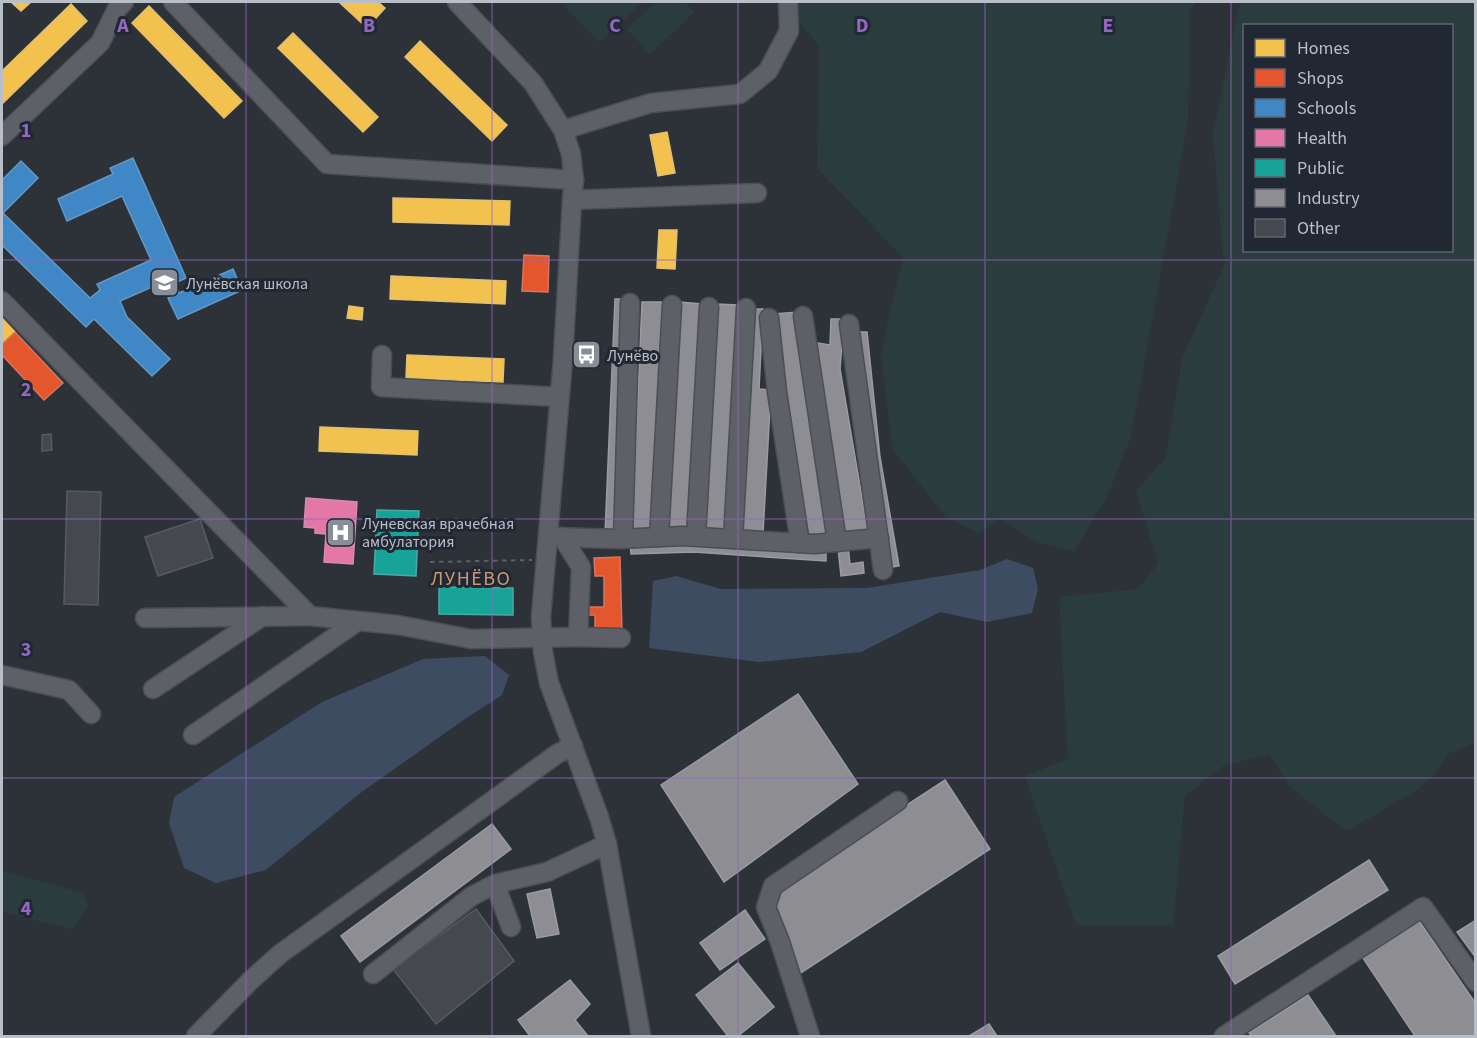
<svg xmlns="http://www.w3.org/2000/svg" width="1477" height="1038" viewBox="0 0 1477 1038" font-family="'Source Sans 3',sans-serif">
  <rect width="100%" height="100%" fill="#2d3239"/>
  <g fill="#2b3c3f" fill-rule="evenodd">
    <path d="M561,2H643L599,42Z"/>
    <path d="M656,2H685L694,12L650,54L627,29Z"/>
    <path d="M781,2H1196L1190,10L1188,121L1131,436L1107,496L1074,551L1039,543L999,519L979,533L946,517L892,448L881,352L903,257L817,168L819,45Z"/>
    <path d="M1240,2H1475V743L1448,754L1433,775L1417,790L1347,831L1290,787L1269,754L1223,766L1185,796L1173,925H1076L1025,776L1068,759L1059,597L1139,589L1158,563L1136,491L1166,457L1182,359L1224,266L1213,134ZM1244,26H1452V250H1244Z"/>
    <path d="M2,871L82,893L88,906L72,929L2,912Z"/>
  </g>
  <g fill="#3e4c61">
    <path d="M1007,559L1033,568L1038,589L1032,613L987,622L940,612L861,652L759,662L649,648L653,581L676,576L721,589L867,588L980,570Z"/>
    <path d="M485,656L509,675L502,695L465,719L359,794L266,870L216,883L184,868L169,823L174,797L322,702L423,659Z"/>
  </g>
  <g fill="#f2c14e" stroke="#e1c073" stroke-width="1.5">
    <path d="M11,2H31L21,11Z"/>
    <path d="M339,2H378L385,8L367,28Z"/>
    <path d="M71,4L87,21L2,104V71Z"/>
    <path d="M149,6L242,101L224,118L132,23Z"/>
    <path d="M293,33L378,117L363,132L278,48Z"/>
    <path d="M420,41L507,125L492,141L405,57Z"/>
    <path d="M667,132L675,173L658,176L650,135Z"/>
    <path d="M393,198L510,201L509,225L393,222Z"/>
    <path d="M659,230H677L675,269L657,268Z"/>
    <path d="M391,276L506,281L505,304L390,299Z"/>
    <path d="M349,306L363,308L362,320L347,318Z"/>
    <path d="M2,318L15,332L2,344Z"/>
    <path d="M407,355L504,359L503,382L406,378Z"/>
    <path d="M320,427L418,431L417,455L319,451Z"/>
  </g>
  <g fill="#e4572e" stroke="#d7765c" stroke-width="1.5">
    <path d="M524,255L549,256L548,292L522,291Z"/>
    <path d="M15,332L63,383L44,400L2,355V344Z"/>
    <path d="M620,557L622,632L595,633V615H588V607H604V576H595L594,558Z"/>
  </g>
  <path fill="#3f88c5" stroke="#6498c6" stroke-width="1.5" d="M133,158L186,278L175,283L179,293L233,269L242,290L178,319L168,298L174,295L169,285L163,288L161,283L120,301L127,317L170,359L152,376L94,319L86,327L2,245V180L21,161L38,178L3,213L90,298L100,290L97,284L151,260L122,196L67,221L58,199L113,174L110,168Z"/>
  <path fill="#e377a8" stroke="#d68db2" stroke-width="1.5" d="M306,498L357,502L353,564L324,562L326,534L315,533V528L304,527Z"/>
  <g fill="#17a398" stroke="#48aba7" stroke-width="1.5">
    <path d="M377,510L419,511L416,576L374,574Z"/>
    <path d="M439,587L513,588V615L439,614Z"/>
  </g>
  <g fill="#8d8d92" stroke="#9a9ca2" stroke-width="1.5">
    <path d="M615,299H626L618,534H605Z"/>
    <path d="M642,302H664L653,532L632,531Z"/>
    <path d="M679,302L702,304L690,530L667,529Z"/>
    <path d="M716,304L738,305L725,530L702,529Z"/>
    <path d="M752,309H763L759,389L771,390L763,533L740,532Z"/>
    <path d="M798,312L828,531L807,537L774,314Z"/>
    <path d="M831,319H844L840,369L868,533L844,538L811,342L830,345Z"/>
    <path d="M856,332H867L880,457L899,566L887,568Z"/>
    <path d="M630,543L826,549V561L694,552L631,554Z"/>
    <path d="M848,546L850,564L863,562L864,573L841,576L838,548Z"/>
    <path d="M798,694L858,784L724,882L661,785Z"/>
    <path d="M945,780L990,849L796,976L772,907L780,888Z"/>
    <path d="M492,824L511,849L360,962L341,936Z"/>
    <path d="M1369,860L1388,890L1235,984L1218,956Z"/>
    <path d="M550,889L559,934L537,938L527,894Z"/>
    <path d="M745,910L765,939L720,970L700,943Z"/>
    <path d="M1417,918L1476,1004V1036H1415L1361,955Z"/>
    <path d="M1476,920V958L1457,932Z"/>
    <path d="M738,963L774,1007L738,1036H728L696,995Z"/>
    <path d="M570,980L590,1004L575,1020L588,1036H530L518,1020Z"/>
    <path d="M1308,995L1336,1036H1252L1249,1033Z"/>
    <path d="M989,1024L997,1036H969Z"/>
  </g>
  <g fill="#45494f" stroke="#565a61" stroke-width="1.5">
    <path d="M51,434L52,450L42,451V435Z"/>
    <path d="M67,491L101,492L98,605L64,604Z"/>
    <path d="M200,519L213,558L158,576L145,537Z"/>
    <path d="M476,909L514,961L436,1024L393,969Z"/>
  </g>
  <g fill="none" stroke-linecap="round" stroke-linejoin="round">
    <defs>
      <g id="minor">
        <path d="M173,2L327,164L574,180"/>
        <path d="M457,2L533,83L563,130L571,154L574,180L572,200L563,359L541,617L543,652L549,683L599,817L607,844L641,1036"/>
        <path d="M563,130L651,103L740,94L768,71L789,31L788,2"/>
        <path d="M2,136L100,43L117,9L124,2"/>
        <path d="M572,200L757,193"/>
        <path d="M2,301L310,616L398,625L471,639L578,637L581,567L562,537"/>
        <path d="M803,316L837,542"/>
        <path d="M769,318L777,392L800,543"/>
        <path d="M849,324L883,570"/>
        <path d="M382,355L381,387L559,397"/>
        <path d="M696,536L709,307"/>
        <path d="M553,537L618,539L683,536L814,544L879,538"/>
        <path d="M659,537L672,305"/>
        <path d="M623,539L630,303"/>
        <path d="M733,539L746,308"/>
        <path d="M145,618L310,616"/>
        <path d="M578,637L621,638"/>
        <path d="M2,675L69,690L91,714"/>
        <path d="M153,689L263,616"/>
        <path d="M193,735L358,621"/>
        <path d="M495,884L511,927"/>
        <path d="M373,974L472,896L495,884L547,872L607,844"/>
        <path d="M196,1036L250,981L280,954L557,754L573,746"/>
        <path d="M810,1036L780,942L766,907L773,886L898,801"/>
        <path d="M1224,1036L1423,907L1476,982"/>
      </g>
    </defs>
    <use href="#minor" stroke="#4b4e54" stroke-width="21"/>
    <path stroke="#5b6064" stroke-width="2" stroke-dasharray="4.5 4.5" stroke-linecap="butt" d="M430,562L532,560"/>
    <use href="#minor" stroke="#5e6067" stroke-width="18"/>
  </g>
  <path fill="none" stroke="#9467c3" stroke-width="1.5" stroke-opacity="0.55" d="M246,2V1036M492,2V1036M738,2V1036M985,2V1036M1231,2V1036M2,260H1476M2,519H1476M2,778H1476"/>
  <defs>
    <symbol id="school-square" viewBox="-11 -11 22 22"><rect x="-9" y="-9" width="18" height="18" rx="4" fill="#888e97" stroke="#212833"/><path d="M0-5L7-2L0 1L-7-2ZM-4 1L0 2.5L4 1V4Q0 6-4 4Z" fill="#fff"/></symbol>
    <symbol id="bus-square" viewBox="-11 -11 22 22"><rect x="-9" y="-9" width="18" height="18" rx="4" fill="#888e97" stroke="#212833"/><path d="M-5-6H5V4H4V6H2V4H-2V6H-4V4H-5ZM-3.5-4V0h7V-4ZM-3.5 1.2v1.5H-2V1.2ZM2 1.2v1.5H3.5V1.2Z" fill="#fff"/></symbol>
    <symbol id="hospital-square" viewBox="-11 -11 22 22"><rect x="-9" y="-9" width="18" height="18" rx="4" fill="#888e97" stroke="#212833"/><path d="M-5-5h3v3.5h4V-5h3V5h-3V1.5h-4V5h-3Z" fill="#fff"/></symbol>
  </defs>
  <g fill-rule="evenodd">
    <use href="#school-square" x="148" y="266" width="33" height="33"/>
    <use href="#bus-square" x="570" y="338" width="33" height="33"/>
    <use href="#hospital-square" x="324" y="516" width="33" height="33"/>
  </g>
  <g text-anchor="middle" stroke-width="6" stroke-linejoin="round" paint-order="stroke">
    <g font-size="16" fill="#b9bfc9" stroke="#212833" text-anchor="start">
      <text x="186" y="289">Лунёвская школа</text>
      <text x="607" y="361">Лунёво</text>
      <text x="362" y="529">Луневская врачебная<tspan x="362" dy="18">амбулатория</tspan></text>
    </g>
    <g font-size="20" letter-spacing="1.5" fill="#ca9972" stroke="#212833">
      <text x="471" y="585">ЛУНЁВО</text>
    </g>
  </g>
  <g font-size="20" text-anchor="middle" font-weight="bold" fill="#9467c3" stroke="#212833" stroke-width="6" stroke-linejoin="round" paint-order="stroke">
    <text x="123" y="32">A</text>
    <text x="369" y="32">B</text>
    <text x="615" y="32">C</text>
    <text x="862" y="32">D</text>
    <text x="1108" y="32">E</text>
    <text x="26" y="137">1</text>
    <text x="26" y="396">2</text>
    <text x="26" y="656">3</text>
    <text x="26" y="915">4</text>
  </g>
  <rect width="1477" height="1038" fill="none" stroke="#b9bfc9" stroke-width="6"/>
  <rect x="1243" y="24" width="210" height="228" fill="#212833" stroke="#5e646f" stroke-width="1.5"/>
  <rect x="1255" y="39" width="30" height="18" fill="#f2c14e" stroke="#5e646f" stroke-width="1.5"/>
  <text x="1297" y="54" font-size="18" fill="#b9bfc9">Homes</text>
  <rect x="1255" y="69" width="30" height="18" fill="#e4572e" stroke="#5e646f" stroke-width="1.5"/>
  <text x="1297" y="84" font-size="18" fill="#b9bfc9">Shops</text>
  <rect x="1255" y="99" width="30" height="18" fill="#3f88c5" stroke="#5e646f" stroke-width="1.5"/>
  <text x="1297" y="114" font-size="18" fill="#b9bfc9">Schools</text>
  <rect x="1255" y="129" width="30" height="18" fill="#e377a8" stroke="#5e646f" stroke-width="1.5"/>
  <text x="1297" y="144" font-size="18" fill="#b9bfc9">Health</text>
  <rect x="1255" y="159" width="30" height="18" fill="#17a398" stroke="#5e646f" stroke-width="1.5"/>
  <text x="1297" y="174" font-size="18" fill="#b9bfc9">Public</text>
  <rect x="1255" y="189" width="30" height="18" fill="#8d8d92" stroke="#5e646f" stroke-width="1.5"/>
  <text x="1297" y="204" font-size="18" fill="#b9bfc9">Industry</text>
  <rect x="1255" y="219" width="30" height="18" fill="#45494f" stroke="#5e646f" stroke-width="1.5"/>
  <text x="1297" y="234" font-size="18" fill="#b9bfc9">Other</text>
</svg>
